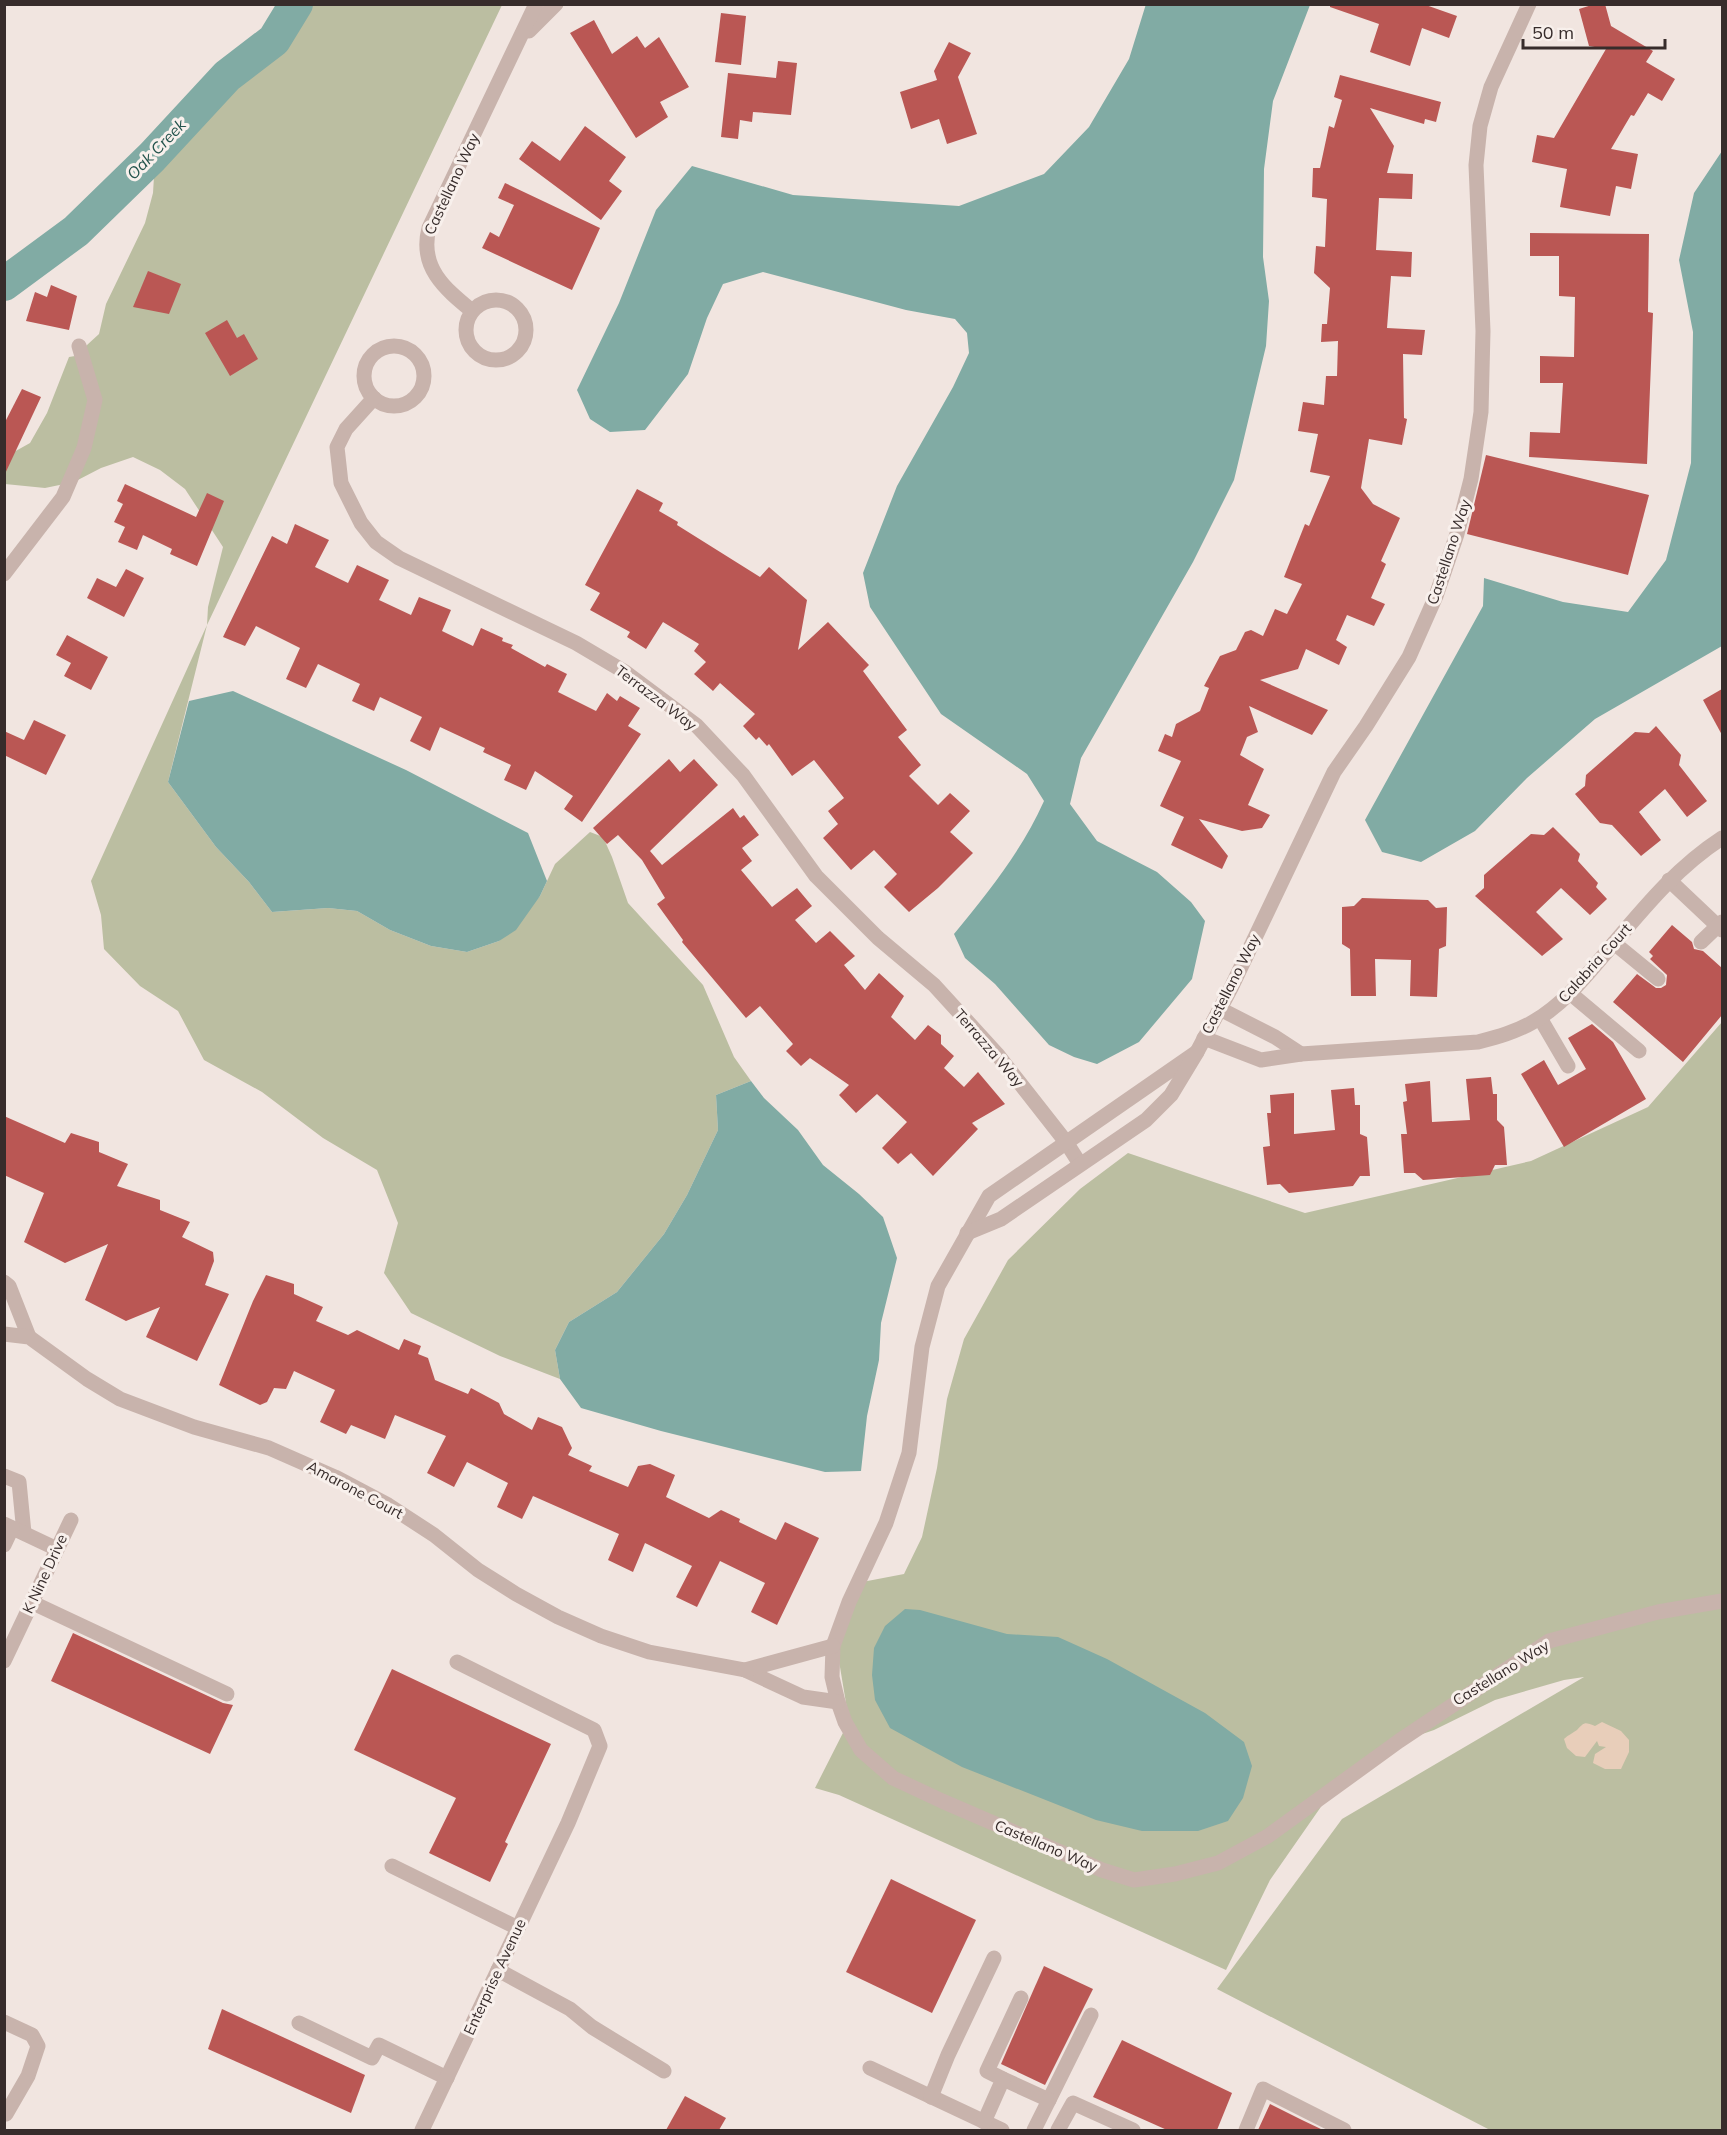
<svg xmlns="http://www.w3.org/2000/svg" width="1727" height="2135" viewBox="0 0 1727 2135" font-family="Mulish,sans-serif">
  <rect width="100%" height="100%" fill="#f1e5e0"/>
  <g fill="#bbbea1">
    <path d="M284,5H502L207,625L168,782L216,847L249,882L272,912L328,908L357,911L390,930L431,946L467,952L499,941L540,896L555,864L590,832L603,837L612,857L628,903L703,985L734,1057L751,1081L716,1095L718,1130L687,1195L664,1234L617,1292L569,1322L555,1350L560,1379L500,1356L411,1313L384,1273L398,1223L377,1170L323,1138L262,1092L204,1060L178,1011L140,986L104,949L101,915L91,881L207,625L208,607L223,547L185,489L160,470L133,457L101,468L74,482L45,488L5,484V457L30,443L47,413L69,357L75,356L99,334L106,304L145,223L153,193L155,160L168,133L187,109L259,43L274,24Z"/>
    <path d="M1722,1022V2130H1490L1217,1989L1342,1819L1584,1677L1564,1680L1495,1700L1434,1730L1402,1741L1325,1801L1270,1880L1226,1970L839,1795L815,1788L849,1721L837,1649L857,1583L904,1574L922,1537L937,1468L947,1399L964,1339L1008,1260L1080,1189L1128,1153L1305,1213L1531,1161L1648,1107Z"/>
  </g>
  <path fill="#e8ceba" d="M1602,1722L1621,1731L1629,1740V1752L1621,1769H1605L1593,1763L1595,1754L1606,1747L1599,1746L1597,1741L1585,1757L1576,1756L1567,1748L1564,1739C1568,1735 1573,1733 1577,1730C1585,1722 1584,1722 1595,1726Z"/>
  <g fill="#81aba4">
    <path d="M1146,4L1310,5L1273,101L1264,169L1263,257L1269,301L1266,346L1234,480L1193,562L1081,758L1070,804L1097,841L1157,872L1191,902L1205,921L1192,979L1139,1042L1097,1064L1074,1057L1049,1045L995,984L965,958L954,934C989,891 1021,852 1044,801L1027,774L941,714L870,607L863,573L897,486L953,387L969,353L967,333L955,319L906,310L763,272L723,284L707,318L688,374L645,430L610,432L590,419L577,390L619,303L656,210L692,166L793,195L959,206L1044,174L1089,127L1129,59Z"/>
    <path d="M1722,151V646L1595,719L1527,778L1475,831L1421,862L1382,852L1365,820L1483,606L1484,578L1563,602L1628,612L1666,560L1691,463L1693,332L1679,260L1694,193Z"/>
    <path d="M233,691L406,770L528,833L547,881L540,896L516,930L499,941L467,952L431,946L390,930L357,911L328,908L272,912L249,882L216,847L168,782L189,701Z"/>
    <path d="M751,1081L764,1098L798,1130L823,1165L859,1194L883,1217L897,1258L881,1323L879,1360L867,1416L861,1471L825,1472L661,1431L581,1408L560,1379L555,1350L569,1322L617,1292L664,1234L687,1195L718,1130L716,1095Z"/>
    <path d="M905,1609L920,1610L1007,1634L1058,1637L1107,1659L1205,1713L1244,1742L1252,1766L1243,1798L1228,1821L1198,1831H1142L1096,1820L962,1767L921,1745L890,1728L875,1700L872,1675L874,1648L885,1626Z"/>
  </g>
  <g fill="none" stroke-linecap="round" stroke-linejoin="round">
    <path stroke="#81aba4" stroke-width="34" d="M4,284L76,231L152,157L227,76L274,40L296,4"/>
  </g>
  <g fill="#ba5754">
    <path d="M1330,4H1423L1457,16L1449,38L1422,28L1410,66L1370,52L1379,24L1330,7Z"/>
    <path d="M1595,4H1605L1611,26L1653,51L1646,62L1675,79L1662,101L1648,93L1634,116L1631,115L1611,149L1638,154L1631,189L1616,186L1610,216L1560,207L1567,169L1532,162L1537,135L1554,138L1606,49L1589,46L1579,9Z"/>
    <path d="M721,13L746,16L741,65L715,62Z"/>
    <path d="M594,20L612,54L637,36L645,48L659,37L689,87L660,102L668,117L636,138L570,33Z"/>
    <path d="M949,42L971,53L958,77L977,134L947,144L939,119L911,129L900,92L937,80L934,71Z"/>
    <path d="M778,61L797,63L791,115L753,112L752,122L740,120L738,139L721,137L728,73L776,78Z"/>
    <path d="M1340,75L1441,102L1436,122L1425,119L1424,124L1370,108L1394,146L1387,173L1413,174L1412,199L1379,198L1376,250L1412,252L1411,277L1391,276L1387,328L1425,330L1422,355L1403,354L1404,418L1407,419L1402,445L1369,439L1361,488L1373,504L1400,518L1381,561L1386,564L1371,598L1385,604L1374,626L1347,615L1336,640L1347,647L1339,665L1306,649L1298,669L1260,680L1328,710L1312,735L1249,706L1258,732L1247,737L1240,755L1264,769L1248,805L1270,815L1262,828L1242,831L1199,819L1228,856L1222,869L1171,845L1184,817L1160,806L1181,761L1158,751L1165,734L1172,737L1176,724L1200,711L1209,688L1204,686L1220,656L1236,650L1245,632L1251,630L1263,636L1275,609L1287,614L1302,584L1284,577L1305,524L1309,526L1330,476L1310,472L1318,434L1298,431L1303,402L1324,405L1326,376H1337L1338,341L1321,342L1322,324H1327L1330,288L1314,273L1316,246L1325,247L1327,199L1312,197L1313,168H1320L1329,126L1334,128L1342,100L1334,97Z"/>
    <path d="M585,126L626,157L609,181L622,191L601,220L519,159L532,141L560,161Z"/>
    <path d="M505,183L600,228L572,290L482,248L490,232L499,237L514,205L498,198Z"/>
    <path d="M1530,233L1649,234L1648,312L1653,313L1647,464L1529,457L1530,432L1560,433L1563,383H1540V356L1574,357L1575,297L1559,296V256H1530Z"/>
    <path d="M148,271L181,284L169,314L133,307Z"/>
    <path d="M51,285L77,296L69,330L26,321L35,292L47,297Z"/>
    <path d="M227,320L237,338L244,334L258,359L230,376L205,333Z"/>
    <path d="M22,389L41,397L4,476V424Z"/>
    <path d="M1486,455L1649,495L1628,575L1467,534Z"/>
    <path d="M125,484L196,517L207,493L224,501L197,566L170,554L172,549L143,535L137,550L118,542L125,527L114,522L123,504L117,501Z"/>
    <path d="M637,489L663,503L659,511L678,522L677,525L760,577L769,567L807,600L798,650L828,622L869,665L863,671L907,730L898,737L921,765L909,776L938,805L950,793L970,811L950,832L973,853L938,888L909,912L884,887L897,874L874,850L851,870L823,838L838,824L828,811L844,798L814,760L792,776L769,744L767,746L759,737L756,740L743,726L755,714L720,683L713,691L694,674L706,662L694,651L699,644L663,622L646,649L627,637L630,632L590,610L600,593L585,585Z"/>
    <path d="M295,524L329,540L315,567L348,583L357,565L389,580L379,600L411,615L419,597L451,610L442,631L473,646L481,628L503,638L502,641L513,645L511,648L545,667L547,664L567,674L558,692L596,711L607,693L617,701L620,696L640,708L628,726L641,734L582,822L564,809L573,796L535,771L526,790L504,780L511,765L483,752L485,748L440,727L430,751L410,741L422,717L380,697L374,711L352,701L360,684L318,664L306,688L286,679L300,648L256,626L245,646L223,637L272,536L287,544Z"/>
    <path d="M126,569L144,578L124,617L87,598L97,578L116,587Z"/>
    <path d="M67,635L108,657L91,690L64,676L71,663L56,655Z"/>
    <path d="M1722,689V735L1703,700Z"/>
    <path d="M34,720L66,735L46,775L4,755V731L24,740Z"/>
    <path d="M1656,726L1681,755L1679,765L1707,801L1687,817L1665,789L1639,812L1661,840L1641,856L1612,825L1600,823L1575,794L1585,786L1586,775L1635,732L1649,733Z"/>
    <path d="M669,759L680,772L694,759L718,785L650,851L662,865L733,808L740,818L744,815L759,835L742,848L752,861L741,870L772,907L797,888L812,906L795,920L816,943L830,931L855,956L844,965L865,990L879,973L904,996L891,1017L915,1040L928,1025L941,1035V1044L954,1056L944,1068L964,1087L978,1072L1005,1104L972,1123L978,1129L933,1176L911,1153L898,1164L882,1148L907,1122L877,1094L856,1113L839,1095L849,1085L810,1058L801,1066L786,1051L793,1044L760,1006L746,1018L682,942L683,940L657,904L665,898L642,860L618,835L607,844L593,828Z"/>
    <path d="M1553,827L1580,854L1578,861L1598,883L1596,887L1607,899L1590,915L1561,888L1536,912L1563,939L1542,956L1475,896L1484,888V875L1531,834L1544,835Z"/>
    <path d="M1362,898L1428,900L1436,908L1447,907L1446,946L1439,949L1437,997L1410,996L1411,960L1375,959L1376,996H1351L1350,949L1342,944V907L1354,906Z"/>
    <path d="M1672,925L1692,942L1694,949L1703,951L1722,968V1015L1683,1062L1613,1002L1637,974L1656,988H1661L1666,985L1667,975L1650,959L1653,956L1649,952Z"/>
    <path d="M1592,1024L1613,1042L1646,1099L1564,1147L1521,1074L1544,1060L1558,1085L1586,1069L1568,1038Z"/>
    <path d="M1491,1077L1493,1094H1497V1120L1504,1127L1507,1165H1495L1490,1175L1423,1180L1415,1173H1404L1401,1134H1407L1403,1102L1407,1101L1405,1084L1430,1081L1432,1122L1470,1120L1466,1079Z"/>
    <path d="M1354,1088L1355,1105H1360V1134L1367,1137L1370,1176H1360L1353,1186L1289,1193L1280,1184L1267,1185L1263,1147L1270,1146L1267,1113H1271L1270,1095L1294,1093V1134L1335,1130L1331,1090Z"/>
    <path d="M4,1116L65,1143L71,1133L99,1142V1152L128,1164L117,1186L160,1200V1210L190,1222L182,1237L213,1252L214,1261L205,1285L229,1294L197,1361L146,1337L160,1307L126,1321L85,1300L108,1244L65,1263L24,1242L44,1193L4,1175Z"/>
    <path d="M266,1275L294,1284V1294L323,1307L316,1321L348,1335L357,1330L399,1350L404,1339L421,1346L418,1354L428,1358L435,1380L468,1394L471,1388L499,1403L504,1414L532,1430L538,1417L562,1427L572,1448L568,1455L592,1466L589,1471L628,1487L638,1466L650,1464L675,1475L666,1497L709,1518L721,1510L740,1519L739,1522L776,1540L785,1522L819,1538L777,1625L751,1612L765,1583L720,1561L697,1607L676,1597L692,1566L645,1543L633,1572L608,1560L619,1534L533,1496L522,1519L497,1507L508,1483L467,1462L454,1487L427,1473L446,1436L395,1415L385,1439L351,1425L346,1434L320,1422L335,1390L294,1371L286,1389L274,1388L267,1402L260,1405L219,1385L253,1301Z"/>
    <path d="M73,1633L223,1703L233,1705L210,1754L51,1681Z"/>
    <path d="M392,1669L551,1744L505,1842L508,1844L490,1882L429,1853L456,1798L354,1750Z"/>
    <path d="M891,1879L976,1920L932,2013L846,1972Z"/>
    <path d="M1044,1966L1093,1989L1045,2085L1001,2064Z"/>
    <path d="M222,2009L365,2075L351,2113L208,2049Z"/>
    <path d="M1122,2040L1232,2093L1217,2130H1167L1093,2097Z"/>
    <path d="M685,2096L726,2118L719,2130H666Z"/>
    <path d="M1270,2104L1302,2120L1323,2130H1258Z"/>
  </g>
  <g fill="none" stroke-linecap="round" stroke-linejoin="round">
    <g stroke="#c8b3ac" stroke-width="15">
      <path d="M529,31L556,4"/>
      <circle cx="496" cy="330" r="30"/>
      <path d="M472,311C444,288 419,267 429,228L536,4"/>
      <circle cx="394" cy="376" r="30"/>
      <path d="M374,398L346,429L337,447L341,483L361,523L376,542L399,558L576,643L625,672L696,725L743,775L816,876L878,938L934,985L997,1054L1066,1142L1080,1164"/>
      <path d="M4,574L63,497L84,448L95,400L79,346"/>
      <path d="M1669,880L1722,930"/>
      <path d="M1701,942L1722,922"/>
      <path d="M1614,943L1658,979"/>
      <path d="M1570,993L1639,1051"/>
      <path d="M1220,1009L1275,1037L1301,1054"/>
      <path d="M1540,1018L1568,1066"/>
      <path d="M1204,1038L1261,1060L1301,1054L1478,1042C1497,1037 1516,1032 1533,1022C1567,1002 1590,971 1615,942C1648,903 1679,866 1722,838"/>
      <path d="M1197,1052L989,1196L938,1286L922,1347L909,1453L886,1523L849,1602L833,1646L832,1677L838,1702L845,1722L861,1750L893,1778L942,1801L1102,1870L1134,1880L1175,1874L1218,1863L1268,1836L1399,1741L1549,1641L1658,1612L1722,1601"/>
      <path d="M967,1233L1001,1219L1146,1120L1171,1095L1197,1052L1231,988L1334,772L1366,726L1409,657L1436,596L1457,534L1471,479L1481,412L1483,331L1476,165L1480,126L1491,87L1529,4"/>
      <path d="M4,1282L9,1286L29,1337"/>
      <path d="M4,1334L29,1337L87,1379L120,1399L194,1427L269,1448L335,1477L388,1505L434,1535L478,1570L516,1594L558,1617L601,1636L649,1652L745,1670L803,1697L838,1702"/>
      <path d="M4,1476L19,1482L24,1533"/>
      <path d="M4,1524L57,1549"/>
      <path d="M4,1545L12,1528"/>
      <path d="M33,1603L227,1694"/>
      <path d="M4,1661L71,1520"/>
      <path d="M745,1670L833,1646"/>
      <path d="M392,1866L518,1928"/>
      <path d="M498,1970L570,2009L592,2027L664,2071"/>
      <path d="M4,2022L32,2035L38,2046L28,2076L6,2114L4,2113"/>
      <path d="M299,2023L372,2058L379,2045L447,2078"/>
      <path d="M870,2068L1002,2130"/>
      <path d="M1003,2079L1049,2100L1091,2015"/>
      <path d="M931,2097L948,2055L994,1958"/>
      <path d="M984,2122L1003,2079L987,2071L1021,1998"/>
      <path d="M422,2130L568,1823L600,1746L594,1730L457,1662"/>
      <path d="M1034,2130L1049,2100"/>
      <path d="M1058,2130L1073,2103L1133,2130"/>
      <path d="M1246,2130L1263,2089L1344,2130"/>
    </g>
  </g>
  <g text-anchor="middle" stroke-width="6" stroke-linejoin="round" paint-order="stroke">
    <g font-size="15" fill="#372c2b" stroke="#f8f0ec">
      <text transform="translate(452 184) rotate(-65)" y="5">Castellano Way</text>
      <text transform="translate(1449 552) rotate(-72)" y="5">Castellano Way</text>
      <text transform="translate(656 698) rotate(37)" y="5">Terrazza Way</text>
      <text transform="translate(1595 963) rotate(-48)" y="5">Calabria Court</text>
      <text transform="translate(1231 984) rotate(-63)" y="5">Castellano Way</text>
      <text transform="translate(989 1048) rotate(49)" y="5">Terrazza Way</text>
      <text transform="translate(355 1490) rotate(28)" y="5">Amarone Court</text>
      <text transform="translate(45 1574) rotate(-65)" y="5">K Nine Drive</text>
      <text transform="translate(1501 1673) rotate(-32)" y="5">Castellano Way</text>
      <text transform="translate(1046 1846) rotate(23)" y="5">Castellano Way</text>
      <text transform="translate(495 1977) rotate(-65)" y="5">Enterprise Avenue</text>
    </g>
    <g font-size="16" font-style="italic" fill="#24544d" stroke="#f8f0ec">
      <text transform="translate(156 149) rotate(-46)" y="6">Oak Creek</text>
    </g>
  </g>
  <rect width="1727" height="2135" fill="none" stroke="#372c2b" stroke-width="12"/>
  <path d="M1523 39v9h142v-9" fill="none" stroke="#372c2b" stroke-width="3"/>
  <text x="1532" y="39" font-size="18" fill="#372c2b" stroke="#f8f0ec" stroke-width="4.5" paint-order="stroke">50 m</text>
</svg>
